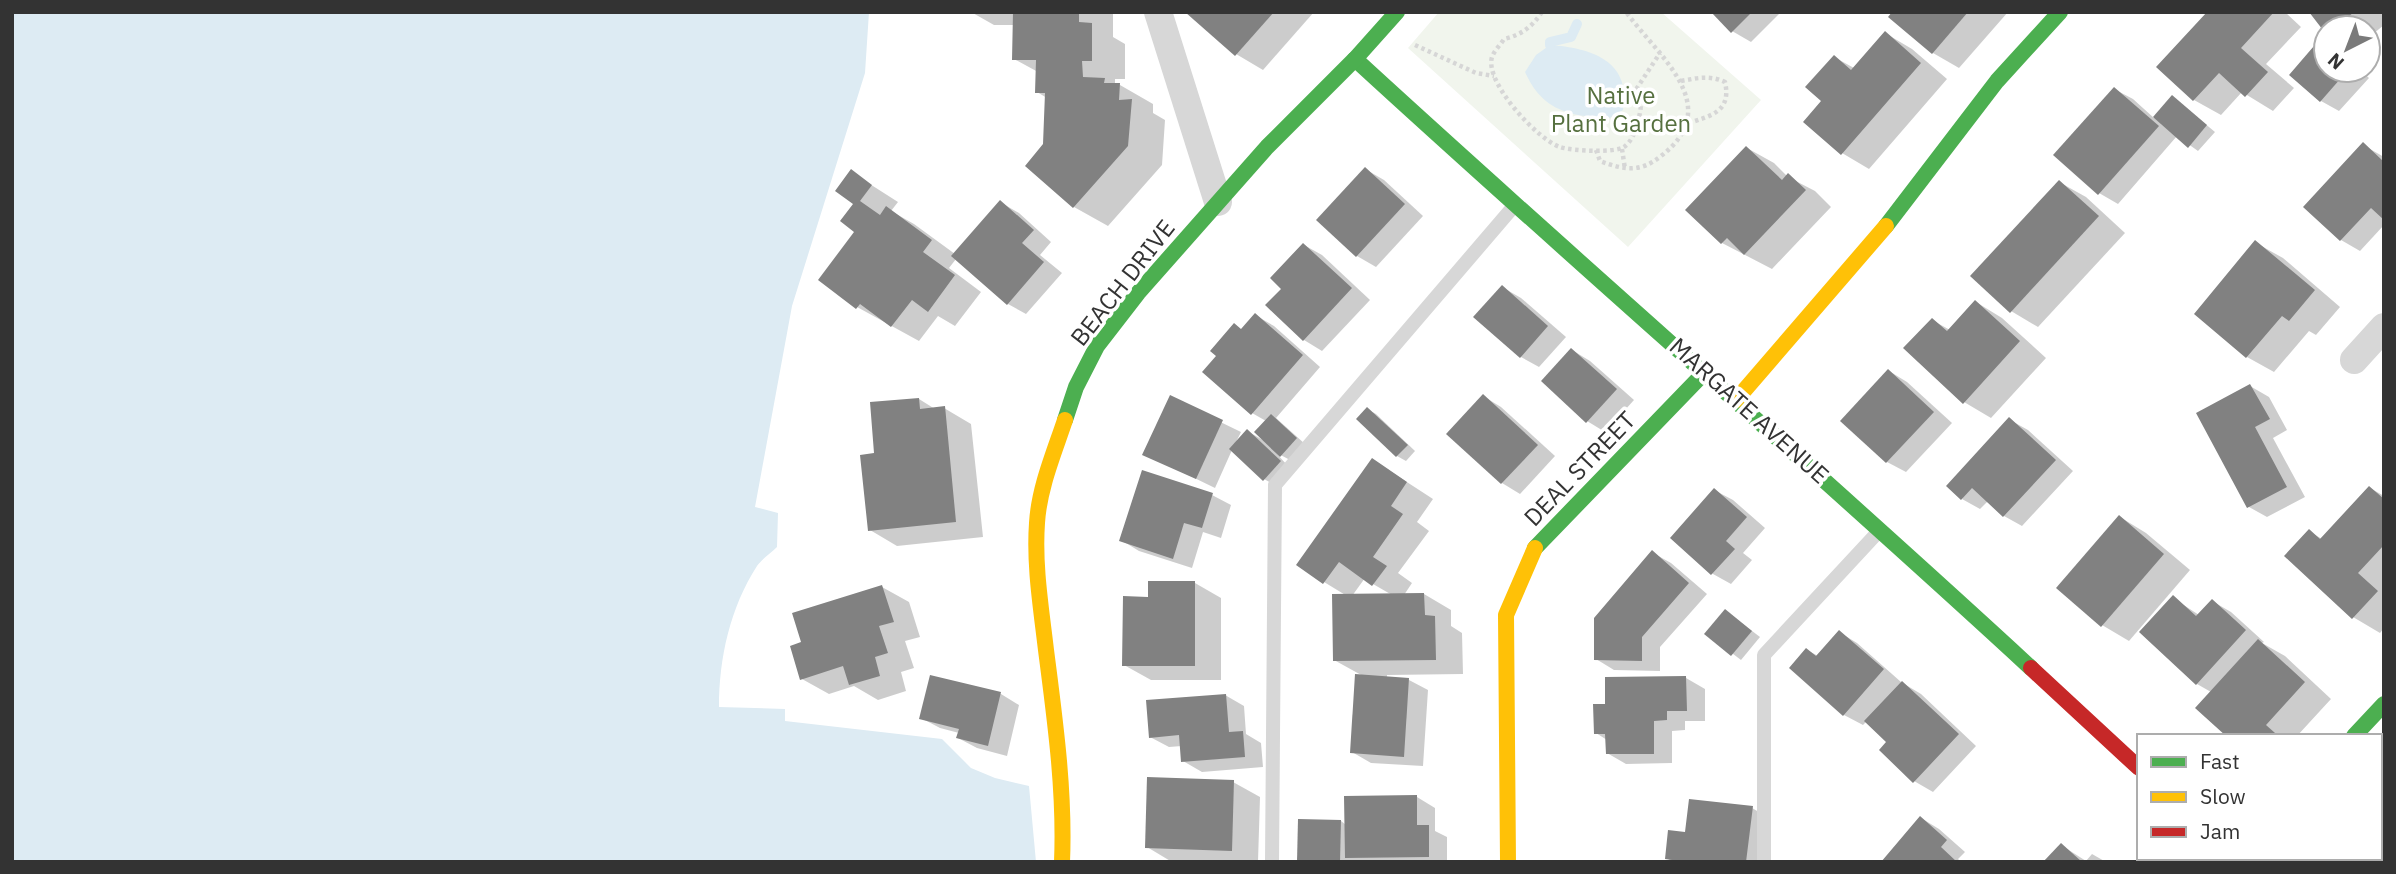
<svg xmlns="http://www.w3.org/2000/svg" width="2396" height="874" viewBox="0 0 2396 874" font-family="'IBM Plex Sans',sans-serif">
  <rect width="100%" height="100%" fill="#fff"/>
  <path fill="#f1f5ed" d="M1439,12H1661L1761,100L1628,247L1408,48Z"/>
  <g fill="#ddebf3">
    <path d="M12,12H869L865,73L792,306L755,507L778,513L777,547C771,553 762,559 757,566C730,608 719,658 719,707L785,709V721L942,739L971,768L995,778L1029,786L1036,862H12Z"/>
    <path d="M1550,45C1590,48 1632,60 1623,110C1619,112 1614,117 1609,118C1605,120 1598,118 1593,117C1559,114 1539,103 1525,72L1536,55Z"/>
  </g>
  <g fill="#0003" fill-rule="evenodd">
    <path d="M971,12H1113V37L1125,44V79H1115V85H1120L1153,104V113L1165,120L1162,165L1108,226L1074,207L1028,166L1045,145L1047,98L1037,92L1038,72L1014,59L1015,25H994Z"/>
    <path d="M1188,12H1314L1263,70L1236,54Z"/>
    <path d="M1713,12H1781L1751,42L1732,31Z"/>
    <path d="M1895,12H2008L1959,68L1933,53Z"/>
    <path d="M2209,12H2285L2301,27L2266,64L2294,88L2273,111L2242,92L2221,115L2194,100Z"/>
    <path d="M2311,12H2384V25L2368,38V28H2326V31Z"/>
    <path d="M1885,33L1912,49L1947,79L1869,169L1842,153L1824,101L1834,57L1854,68Z"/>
    <path d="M2326,44V70H2360L2369,78L2339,111L2321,101Z"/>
    <path d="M2114,89L2133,99L2154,118L2173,97L2215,132L2198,151L2177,136L2118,204L2099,193Z"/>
    <path d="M2363,145L2384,157V225L2360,251L2341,240L2306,207Z"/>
    <path d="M1747,148L1774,163L1788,177L1815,191L1831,207L1772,269L1722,243Z"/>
    <path d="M1365,169L1384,180L1423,216L1376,267L1357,256L1319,220Z"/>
    <path d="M851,172L898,202L891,211L914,224L955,254L1000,202L1019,213L1051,242L1040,255L1062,273L1026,314L1008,304L956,259L949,268L981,292L955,326L938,316L919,341L857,307L855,203Z"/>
    <path d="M2059,182L2086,197L2125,233L2038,327L2011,311Z"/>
    <path d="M2256,243L2283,258L2340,307L2316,335L2309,331L2274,372L2247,357L2196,314Z"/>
    <path d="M1304,245L1322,255L1370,300L1322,351L1304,340L1283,289Z"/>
    <path d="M1502,287L1521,298L1566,337L1539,367L1521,357Z"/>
    <path d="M1976,302L2002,318L2046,358L1991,418L1964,402L1932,320L1950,330Z"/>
    <path d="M1255,315L1274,326L1320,367L1276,418L1305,444L1290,460L1275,452L1289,467L1273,484L1264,479L1232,450L1215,488L1145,454L1171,398L1241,432L1236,442L1247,431L1263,440L1266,421L1252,413L1242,330Z"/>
    <path d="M1572,350L1590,361L1634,400L1605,432L1587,421Z"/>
    <path d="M1889,371L1907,382L1952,423L1906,472L1887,462L1843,421Z"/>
    <path d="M2250,386L2269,397L2287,430L2273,438L2305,497L2267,517L2249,507Z"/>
    <path d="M1483,396L1501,407L1555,456L1520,494L1502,483Z"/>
    <path d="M919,399L935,409L944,408L971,424L983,537L897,546L870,530L876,455Z"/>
    <path d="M1367,409L1376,414L1415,451L1406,461L1397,456L1358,419Z"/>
    <path d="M2010,420L2028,430L2073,471L2022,526L2004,516L1988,501L1980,509L1962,499Z"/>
    <path d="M1373,460L1433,499L1417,522L1429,531L1398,573L1412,583L1404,595L1424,594L1451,610V626L1462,633L1463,674L1387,675V678L1409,680L1428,690L1423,766L1371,763L1352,752L1363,676L1334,660L1347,596L1324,582ZM1365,578L1373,584L1392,595L1352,596Z"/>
    <path d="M2370,488L2384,496V628L2380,633L2353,617L2310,532L2322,539Z"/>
    <path d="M1714,490L1733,500L1765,528L1743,553L1752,560L1731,584L1713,574L1672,538Z"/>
    <path d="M1212,495L1231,505L1221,538L1203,532L1192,568L1139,551L1121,540Z"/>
    <path d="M2120,517L2146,533L2190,570L2129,641L2102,625Z"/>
    <path d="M1653,553L1671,563L1707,594L1660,647V671L1614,670L1596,659Z"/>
    <path d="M1195,583L1221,598V680H1151L1124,665Z"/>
    <path d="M882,587L909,602L920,637L905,641L914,668L901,672L906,691L878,700L854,686L829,694L802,679L803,644Z"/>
    <path d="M2173,598L2199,615L2212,601L2231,612L2264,642L2262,643L2285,656L2331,699L2297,736H2228L2211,692L2197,684Z"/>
    <path d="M1726,611L1760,637L1741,660L1707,634Z"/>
    <path d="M1839,632L1857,643L1901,682L1921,694L1976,746L1933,792L1914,781L1889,742L1867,721L1863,725L1844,715L1791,668L1807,650L1818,656Z"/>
    <path d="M932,677L1001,694L1019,705L1007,756L977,748L958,738L959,733L940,728L921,718Z"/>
    <path d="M1686,678L1705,689V721H1685V730L1672,731V763L1626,764L1607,753V740L1596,733L1607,706Z"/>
    <path d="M1225,695L1244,706L1246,734L1261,743L1263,767L1202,772L1183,761L1182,746L1169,747L1150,737Z"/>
    <path d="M1233,782L1260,797L1258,862H1172L1147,847Z"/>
    <path d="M1417,797L1435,808V831L1447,837V862H1298L1341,821L1346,825Z"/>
    <path d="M1752,808L1771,819L1766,862H1672L1667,858L1687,834Z"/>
    <path d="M1921,818L1939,829L1965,852L1958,859L1961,862H1883Z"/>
    <path d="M2384,841V861L2380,858V845Z"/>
    <path d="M2061,845L2086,861L2092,854L2106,862H2046Z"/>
  </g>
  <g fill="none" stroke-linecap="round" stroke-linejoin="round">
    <path stroke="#ddebf3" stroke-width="10" d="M1550,45V42L1571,37L1577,24"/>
  </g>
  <g fill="#818181">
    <path d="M1013,12H1079V22L1092,23V61H1082L1083,77L1105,78L1104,83H1120L1119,100L1132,99L1128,146L1073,208L1025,166L1043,144L1045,93H1035L1036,60H1012Z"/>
    <path d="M1185,12H1274L1235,56Z"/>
    <path d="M1711,12H1752L1731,33Z"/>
    <path d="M1892,12H1968L1932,54L1888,17Z"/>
    <path d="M2207,12H2274L2241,48L2268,72L2245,97L2219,73L2193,101L2156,67Z"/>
    <path d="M2309,12H2354L2335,28H2326V34Z"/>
    <path d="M1885,31L1921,63L1841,155L1803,122L1821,101L1805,87L1834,55L1851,70Z"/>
    <path d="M2320,39L2326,44V70H2348L2320,102L2289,75Z"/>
    <path d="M2114,87L2159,126L2098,195L2053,155Z"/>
    <path d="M2172,95L2207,125L2188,148L2153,117Z"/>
    <path d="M2363,142L2384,162V220L2371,208L2340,241L2303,207Z"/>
    <path d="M1746,146L1782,180L1788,173L1806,190L1744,255L1727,238L1721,244L1685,210Z"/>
    <path d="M1365,167L1405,204L1356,257L1316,220Z"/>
    <path d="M851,169L872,185L860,201L880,215L886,206L932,240L923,252L955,275L928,312L912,300L891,327L860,304L856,309L818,280L854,232L840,221L853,204L835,191Z"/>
    <path d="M2059,180L2099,216L2010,313L1970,276Z"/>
    <path d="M1000,200L1034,230L1022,243L1044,262L1007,305L951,256Z"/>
    <path d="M2255,240L2315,290L2289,321L2282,316L2246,358L2194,314Z"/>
    <path d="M1303,243L1352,288L1303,341L1265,305L1281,289L1270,278Z"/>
    <path d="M1502,285L1548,326L1520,358L1473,317Z"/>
    <path d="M1975,300L2020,341L1963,404L1903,348L1932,318L1947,331Z"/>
    <path d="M1255,313L1303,355L1251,415L1202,372L1216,356L1210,351L1234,323L1241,329Z"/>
    <path d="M1571,348L1617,389L1586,423L1541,381Z"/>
    <path d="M1888,369L1934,412L1886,463L1840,421Z"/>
    <path d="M2250,384L2270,419L2255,427L2287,487L2247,508L2196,413Z"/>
    <path d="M1483,394L1538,445L1501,484L1446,434Z"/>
    <path d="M1170,395L1223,420L1196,479L1142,455Z"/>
    <path d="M919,398L920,409L945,406L956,522L868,531L860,455L874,453L870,402Z"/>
    <path d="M1367,407L1408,445L1396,457L1356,419Z"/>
    <path d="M1271,414L1297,438L1280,457L1254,432Z"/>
    <path d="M2009,417L2056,460L2003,517L1972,488L1961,500L1946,486Z"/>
    <path d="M1247,429L1281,461L1263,481L1229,449Z"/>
    <path d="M1372,458L1407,482L1391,506L1403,514L1373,557L1387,566L1372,586L1339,562L1323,584L1296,565Z"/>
    <path d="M1142,470L1213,493L1202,528L1184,523L1173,559L1119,541Z"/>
    <path d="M2369,486L2384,499V545L2358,573L2378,591L2352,619L2284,556L2309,529L2320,539Z"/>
    <path d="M1714,488L1747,517L1726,541L1735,549L1711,575L1670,538Z"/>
    <path d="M2119,515L2164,554L2101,627L2056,588Z"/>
    <path d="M1652,550L1689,583L1642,637V661L1594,660V618Z"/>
    <path d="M1148,581H1195V666H1122L1123,596L1148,597Z"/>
    <path d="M882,585L894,622L879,626L888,653L875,657L880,676L849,685L843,666L800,680L790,646L801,642L792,613Z"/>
    <path d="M1424,593L1425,615L1435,616L1436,660L1333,661L1332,594Z"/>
    <path d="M2173,595L2196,616L2212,599L2246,630L2196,685L2139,632Z"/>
    <path d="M1725,609L1752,631L1731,656L1704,634Z"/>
    <path d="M1839,630L1884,669L1843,716L1789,668L1806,648L1816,656Z"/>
    <path d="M2258,639L2305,682L2266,725L2275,733L2272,736H2226L2195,708Z"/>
    <path d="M1355,674L1409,678L1404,757L1350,753Z"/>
    <path d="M930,675L1001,692L988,746L956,738L959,729L919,719Z"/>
    <path d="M1686,676L1687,711H1667V720L1654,721V754H1606L1605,734H1594L1593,704H1605V677Z"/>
    <path d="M1902,681L1959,734L1913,783L1879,750L1886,742L1864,721Z"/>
    <path d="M1226,694L1229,732L1243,731L1245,757L1181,762L1179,735L1149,738L1146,700Z"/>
    <path d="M1147,777L1234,780L1232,851L1145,848Z"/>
    <path d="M1417,795V825H1429V857L1345,858L1344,796Z"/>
    <path d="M1689,799L1753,806L1746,862H1686L1665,859L1668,830L1685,832Z"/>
    <path d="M1920,816L1947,840L1941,847L1957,862H1881Z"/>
    <path d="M1298,819L1341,820L1340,862H1297Z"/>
    <path d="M2061,843L2082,862H2043Z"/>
  </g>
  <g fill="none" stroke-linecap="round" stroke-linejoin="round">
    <g stroke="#d6d6d6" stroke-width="4.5" stroke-dasharray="3.5 3.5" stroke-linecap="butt">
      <path d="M1542,12C1532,27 1521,35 1504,39C1501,44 1494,51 1492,57C1484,82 1538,140 1560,147C1572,151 1615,153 1624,147C1631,142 1635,133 1637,124C1641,111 1643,102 1637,88L1660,53"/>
      <path d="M1415,45L1476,73L1494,76"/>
      <path d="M1681,81C1697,78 1710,75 1725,82C1732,113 1709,116 1686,124"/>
      <path d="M1622,149L1625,169"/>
      <path d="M1596,150L1600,161C1624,170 1640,173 1661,156C1726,106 1658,56 1626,12"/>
    </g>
    <g stroke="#d7d7d7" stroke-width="14">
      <path d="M1272,862L1275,485L1514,206"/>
      <path d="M1764,862V655L1880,530"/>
    </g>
    <g stroke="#d7d7d7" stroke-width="28">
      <path d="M1158,12L1218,202"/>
      <path d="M2354,360L2384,327"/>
    </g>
    <g stroke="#4caf50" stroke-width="16">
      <path d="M1355,59C1578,264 1808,462 2031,668"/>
      <path d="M1886,226L1997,81L2060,12"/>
      <path d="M1065,420L1076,387L1097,346L1138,293L1267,147L1355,59L1397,12"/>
      <path d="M1535,548L1705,372"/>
      <path d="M2354,736L2384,704"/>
      <path d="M2239,862L2242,858"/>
    </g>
    <g stroke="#ffc107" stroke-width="16">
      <path d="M1736,400L1886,226"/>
      <path d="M1062,862C1065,791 1055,720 1046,650C1041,607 1034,565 1037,523C1039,488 1054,453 1065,420"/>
      <path d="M1508,862L1506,615L1535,548"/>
    </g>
    <path stroke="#c62828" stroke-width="16" d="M2031,668L2139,768"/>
  </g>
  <g text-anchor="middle" stroke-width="7" stroke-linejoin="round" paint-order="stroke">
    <g font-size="24" fill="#56703f" stroke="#fff">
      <text x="1621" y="104">Native<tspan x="1621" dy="28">Plant Garden</tspan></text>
    </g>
    <g font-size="24" fill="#333" stroke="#fff">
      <text transform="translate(1123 283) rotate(-52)" y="8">BEACH DRIVE</text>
      <text transform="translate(1749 411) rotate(42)" y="8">MARGATE AVENUE</text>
      <text transform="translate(1580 469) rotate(-46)" y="8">DEAL STREET</text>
    </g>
  </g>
  <rect width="2396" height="874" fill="none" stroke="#333333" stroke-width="28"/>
  <rect x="2137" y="734" width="245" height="126" fill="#ffffff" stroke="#adadad" stroke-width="2"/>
  <rect x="2151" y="757" width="35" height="10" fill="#4caf50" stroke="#adadad" stroke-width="2"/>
  <text x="2200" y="769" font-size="21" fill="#333333">Fast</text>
  <rect x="2151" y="792" width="35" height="10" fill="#ffc107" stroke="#adadad" stroke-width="2"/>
  <text x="2200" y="804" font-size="21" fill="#333333">Slow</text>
  <rect x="2151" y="827" width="35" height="10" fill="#c62828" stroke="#adadad" stroke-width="2"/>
  <text x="2200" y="839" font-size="21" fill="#333333">Jam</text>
  <g transform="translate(2347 49) rotate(222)"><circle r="33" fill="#ffffff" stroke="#adadad" stroke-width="2"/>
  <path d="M0-5L12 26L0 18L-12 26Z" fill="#7a7a7a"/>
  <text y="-10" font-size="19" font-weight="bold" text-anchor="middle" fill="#333333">N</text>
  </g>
</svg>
